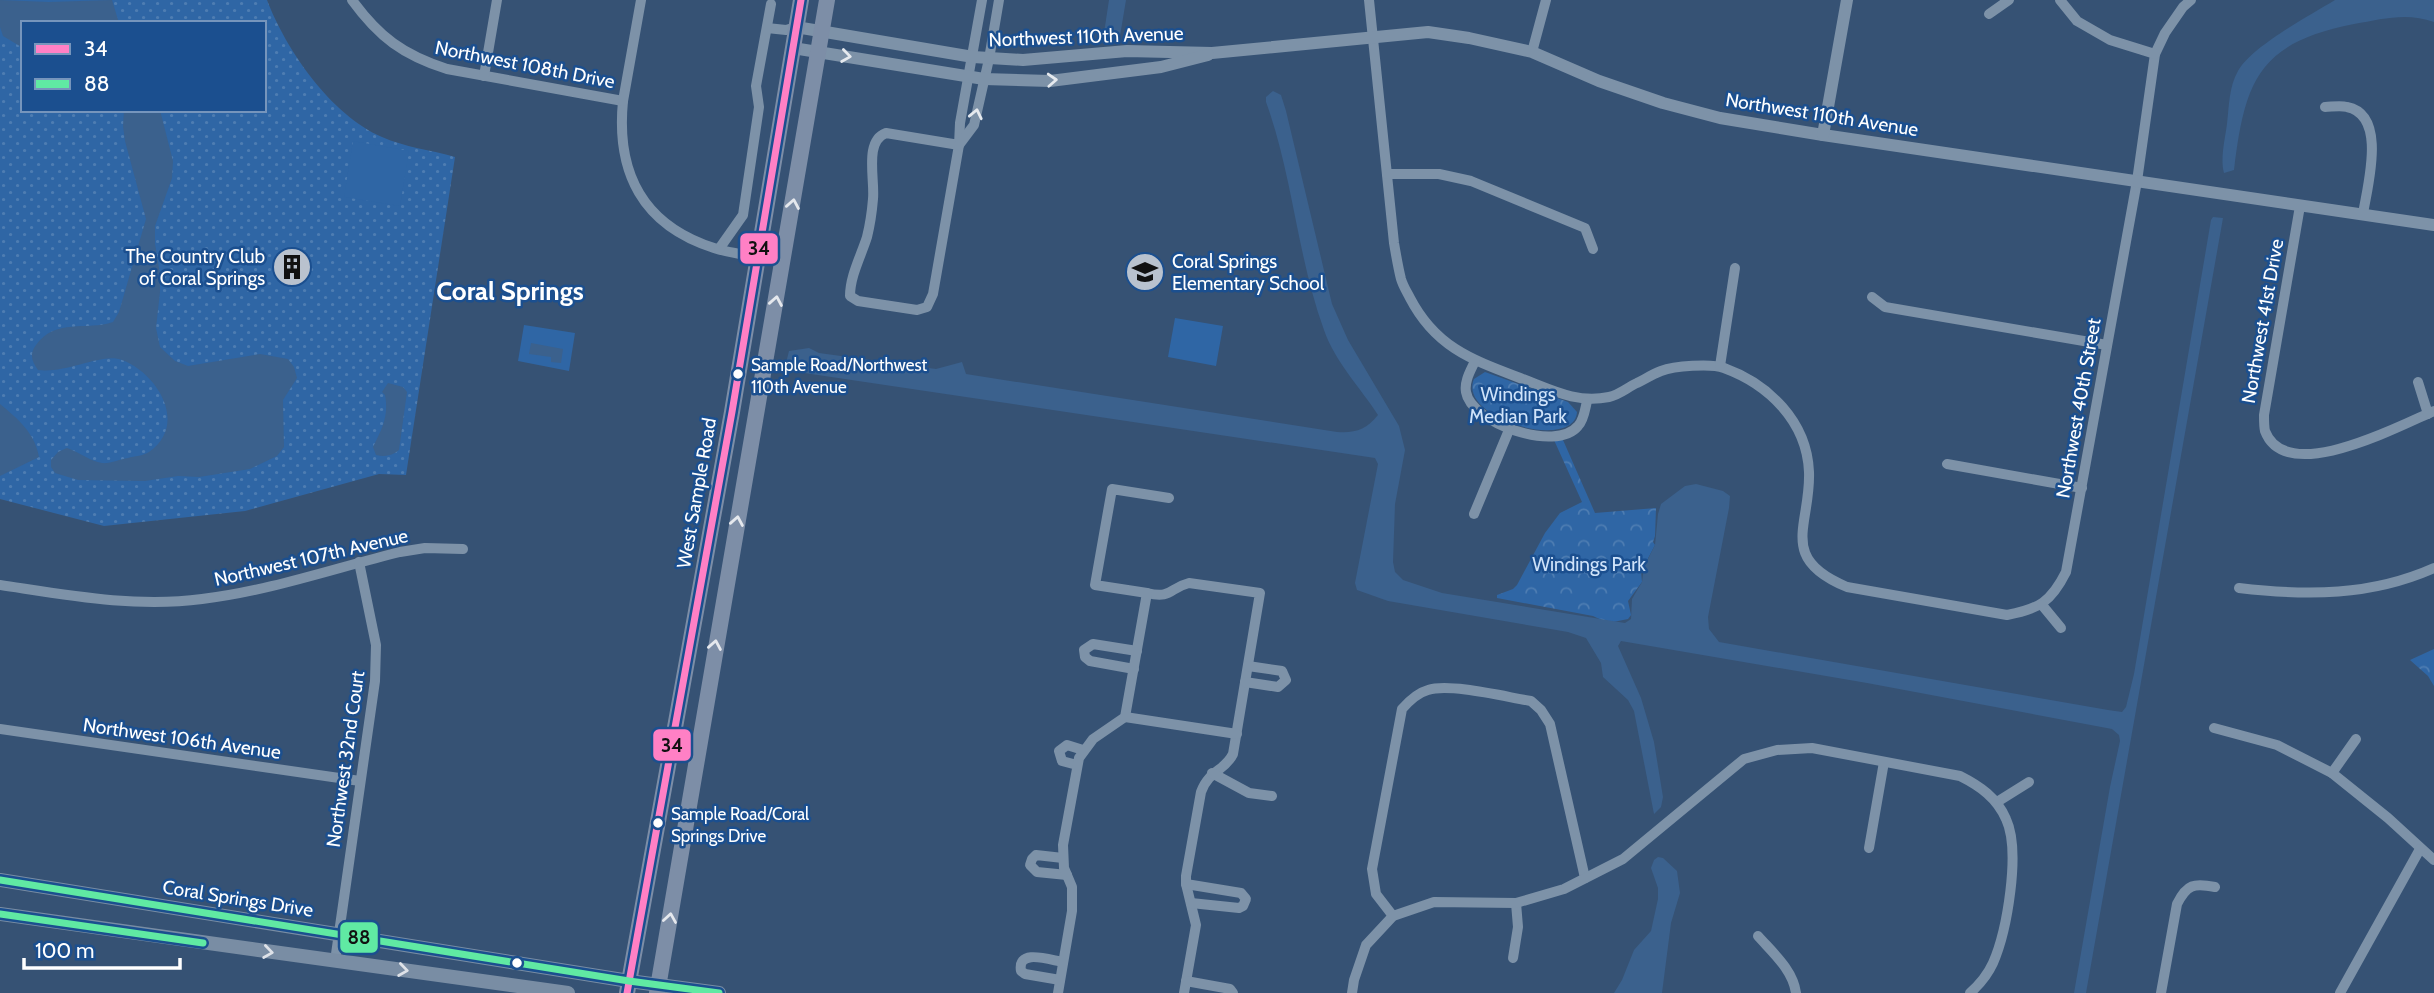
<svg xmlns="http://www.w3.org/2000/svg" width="2434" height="993" viewBox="0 0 2434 993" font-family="Cabin,sans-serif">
  <defs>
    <pattern id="grass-dots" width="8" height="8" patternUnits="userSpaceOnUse" patternTransform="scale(1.75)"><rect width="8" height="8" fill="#2f66a5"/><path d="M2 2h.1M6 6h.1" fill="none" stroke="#4e7db2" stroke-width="1.8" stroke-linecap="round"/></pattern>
    <pattern id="forest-crowns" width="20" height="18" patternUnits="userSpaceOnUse" patternTransform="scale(1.75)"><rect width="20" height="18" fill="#2f66a5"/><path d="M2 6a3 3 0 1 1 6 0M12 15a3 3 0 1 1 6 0" fill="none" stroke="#4e7db2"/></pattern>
  </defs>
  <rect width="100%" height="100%" fill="#365274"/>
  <path fill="url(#grass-dots)" fill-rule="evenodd" d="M0,0H267C286,50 331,115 382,137C404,147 431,150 455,157L406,475L379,474L245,511L104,526L0,499ZM23,23H264V110H23Z"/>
  <g fill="url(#forest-crowns)">
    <path d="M1485,372L1568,402L1577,412C1574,452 1457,419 1474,379Z"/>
    <path d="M1554,440H1563L1595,513L1656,508L1655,536L1653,542L1655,545L1641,572L1642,582L1628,601L1631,615L1628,619L1608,623L1593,616L1497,598V595L1513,589L1517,585L1545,533L1560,513L1582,502Z"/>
    <path d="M2434,649V686L2428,676L2410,660Z"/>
  </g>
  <g fill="#2f66a5">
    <path d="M353,141L409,151L400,206L344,197Z"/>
    <path d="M1175,318L1223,326L1216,366L1168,357Z"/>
    <path d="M524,325L575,333L569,371L518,361Z"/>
  </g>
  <g fill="#3b618d">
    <path d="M0,0L49,2L112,0L119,23H23V48L3,36L0,27Z"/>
    <path d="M1109,0H1126L1120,36L1104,33Z"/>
    <path d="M2335,0H2434V22C2407,12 2382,19 2354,24C2259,43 2245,79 2234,170L2224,173C2220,159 2225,139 2227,124C2229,107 2229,86 2238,71C2252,46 2309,16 2335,0Z"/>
    <path d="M1273,91L1281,95L1286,111L1332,304L1348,340L1399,426L1405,450L1395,504L1393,562L1395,572L1403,580L1442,593L1625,623L1631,619L1632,599L1642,582L1644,567L1655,545L1658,514L1661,504L1685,486L1696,484L1723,491L1730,496L1729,508L1708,617L1709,629L1719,642L2108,710L2122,712L2126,707L2134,674L2211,220L2213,217L2223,218L2086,993H2074L2110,787L2120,741L2119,735L2112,729L1867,683L1621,641L1618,646L1641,698L1654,742L1663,797L1661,807L1654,814L1634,711L1628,700L1603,677L1601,663L1586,638L1568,632L1388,601L1357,590L1355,583L1378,464L1375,458L791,371L785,367L789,351L809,348L819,353L936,369L962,362L966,374L1337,432C1356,433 1366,430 1378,415C1360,387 1335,362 1324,330C1297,256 1293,176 1266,102V97Z"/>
    <path d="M124,110H160L173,161L172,178L155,226V244L160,274V292L156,328L160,347L175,361L188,366L260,354L288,359L294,367L297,378L283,400L284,447L277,456L250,469L199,477L178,476L145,481L78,480L55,473L51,467V460L58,452L67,448C79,452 90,461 102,463C110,464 120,459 128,458C135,456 143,456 149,452C189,424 157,373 122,360C103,352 66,374 38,370C32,362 29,354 36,345C55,318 87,331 113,322L119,312L146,219L125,141L123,126Z"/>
    <path d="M531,343L563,349L561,363L551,362V357L529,354Z"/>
    <path d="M388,383L403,387L407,392L399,450C392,456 385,457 376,455L373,447C382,429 389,416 385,395L382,392Z"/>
    <path d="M0,404C18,419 35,433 39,457L0,476Z"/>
    <path d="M1658,857L1663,858L1677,871L1680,893L1671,923L1662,993H1614L1622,980L1634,950L1651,931L1658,899V888L1651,868L1654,860Z"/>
  </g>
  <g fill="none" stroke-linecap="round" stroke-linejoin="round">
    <g stroke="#7d92a8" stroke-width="10">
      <path d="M352,0C379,37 403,55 447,69L623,101C616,172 642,225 714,248C736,255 760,257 783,260"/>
      <path d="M1369,0L1394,243C1396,255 1398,267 1401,279C1403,286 1407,292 1410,298C1437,350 1476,361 1528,381C1556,392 1578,403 1609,397C1619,395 1628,387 1637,383C1645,379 1653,374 1661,371C1674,366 1711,363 1724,368C1768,384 1807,421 1809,472C1811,525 1777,558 1847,587L2007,615C2039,609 2051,602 2066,572L2137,181L2155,54L2165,33L2183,7L2191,0"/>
      <path d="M2060,0L2077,21L2110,40L2155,54"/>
      <path d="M1989,14L2009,0"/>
      <path d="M767,28L786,30L796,27"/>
      <path d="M1532,52L1546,0"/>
      <path d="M484,76L497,0"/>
      <path d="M623,101L641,0"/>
      <path d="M2325,107C2331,107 2340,105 2347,107C2388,115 2367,187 2363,214"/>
      <path d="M959,145L886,133C864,141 875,179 873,199C872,211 870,225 867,237C861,256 850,276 850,296L858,301L917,310L927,307L933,294L959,145L960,123L982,0"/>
      <path d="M959,145L974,125L989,59L999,0"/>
      <path d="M1387,174H1439L1471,181L1585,228L1593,249"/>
      <path d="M2300,206L2264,415C2264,419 2264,427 2265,431C2286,487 2401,425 2434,411"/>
      <path d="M719,249L743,215L759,107L756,86L771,4"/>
      <path d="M1872,297L1885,307L2107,345"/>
      <path d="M1475,361C1471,370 1464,381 1466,392C1471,423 1556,453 1578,426C1584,420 1585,409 1587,401"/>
      <path d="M1720,366L1735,268"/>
      <path d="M2418,382L2428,414"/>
      <path d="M1947,464L2082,488"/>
      <path d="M1474,514L1509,430"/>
      <path d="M0,585C67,595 135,608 202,599C269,591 335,568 400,552L425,548L463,549"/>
      <path d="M2239,588C2307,596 2371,596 2434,568"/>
      <path d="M1147,593C1172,599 1169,588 1189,583L1260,593L1233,754C1225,771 1209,770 1201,792L1186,876V884L1196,925L1184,993"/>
      <path d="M2042,605L2061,628"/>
      <path d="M1134,669L1090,661L1085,657L1084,650L1093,644L1137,651"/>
      <path d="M1245,682L1278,687L1286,680L1282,671L1248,666"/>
      <path d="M1125,717L1237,734"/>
      <path d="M2214,728L2277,745L2332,773"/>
      <path d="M0,729L360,781"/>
      <path d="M2356,739L2332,773L2388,818L2434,860"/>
      <path d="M1077,765L1062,761L1059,751L1067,745L1083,750"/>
      <path d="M1212,773L1249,793L1272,796"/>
      <path d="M1997,802L2029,782"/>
      <path d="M1869,848L1884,762"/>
      <path d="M1063,858L1036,855L1032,859L1030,865L1037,872L1067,875"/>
      <path d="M1186,884L1241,893L1246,899L1243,906L1239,908L1191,903"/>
      <path d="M1393,916L1376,894L1372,869L1402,709C1409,701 1417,693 1428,690C1450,683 1506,697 1531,701L1541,710L1550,724L1585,878"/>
      <path d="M1758,936C1773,953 1793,970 1796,993"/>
      <path d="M1513,958L1518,927L1516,903"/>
      <path d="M335,961L375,681L376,645L359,562"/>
      <path d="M1060,980L1025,974L1021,971C1017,948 1050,960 1063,962"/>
      <path d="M1186,981L1230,989L1233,993"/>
      <path d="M1058,993L1072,911V887L1064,868L1063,845L1079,758L1093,739L1125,717L1147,593L1095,585L1112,489L1169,498"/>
      <path d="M1352,993L1354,980L1366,945L1393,916L1434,902L1516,903L1564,889L1623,859L1744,759L1777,750L1812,748L1960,776C1980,786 1997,798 2006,819C2021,851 2007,931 1993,963C1988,974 1979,985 1970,993"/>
      <path d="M2161,993L2177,904C2187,884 2194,883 2215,887"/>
      <path d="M2340,993L2420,849"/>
    </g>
    <g stroke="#7d92a8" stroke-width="12">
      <path d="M796,27L973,57L1023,60L1127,51L1212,53L1428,32L1469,38L1532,52L1599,81L1663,103L1720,118L1823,135L2434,225"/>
      <path d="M793,48L984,79L1050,81L1161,67L1208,55"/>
      <path d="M1823,135L1847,0"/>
    </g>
    <g stroke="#798da4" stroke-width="14">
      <path d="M0,880L629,981L719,993"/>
      <path d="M0,914L568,993"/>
    </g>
    <g stroke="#7d8ea7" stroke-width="16">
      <path d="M627,993L732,412L801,0"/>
      <path d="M657,993L827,0"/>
    </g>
    <defs>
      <path id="bus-1" d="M627,993L732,412L801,0"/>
      <g id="bus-2">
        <path d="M0,880L629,981L719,993"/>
        <path d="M0,914L203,943"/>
      </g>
    </defs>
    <use href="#bus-1" stroke="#1b4f8f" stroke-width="12"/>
    <use href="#bus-2" stroke="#1b4f8f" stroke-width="12"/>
    <use href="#bus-1" stroke="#ff80c5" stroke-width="7"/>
    <use href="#bus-2" stroke="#60e9a3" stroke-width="7"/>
  </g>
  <defs><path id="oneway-chevron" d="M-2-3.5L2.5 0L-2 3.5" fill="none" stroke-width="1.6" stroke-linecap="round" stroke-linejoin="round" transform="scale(1.75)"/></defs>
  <g stroke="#e5e9ee">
    <use href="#oneway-chevron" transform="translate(846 56) rotate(8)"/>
    <use href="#oneway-chevron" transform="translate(1052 80) rotate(-3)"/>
    <use href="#oneway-chevron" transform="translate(976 114) rotate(-78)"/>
  </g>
  <g stroke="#e5e8ed">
    <use href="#oneway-chevron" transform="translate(793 204) rotate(-80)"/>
    <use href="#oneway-chevron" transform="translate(776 301) rotate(-80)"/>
    <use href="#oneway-chevron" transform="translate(737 521) rotate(-80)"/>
    <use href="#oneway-chevron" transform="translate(715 645) rotate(-80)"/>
    <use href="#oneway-chevron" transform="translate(670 918) rotate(-81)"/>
  </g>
  <g stroke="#dee2e8">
    <use href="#oneway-chevron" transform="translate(268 952) rotate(8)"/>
    <use href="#oneway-chevron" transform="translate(403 970) rotate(8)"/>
  </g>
  <defs>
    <symbol id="building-disc" viewBox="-11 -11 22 22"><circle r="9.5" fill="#b9c2ce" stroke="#1b4f8f"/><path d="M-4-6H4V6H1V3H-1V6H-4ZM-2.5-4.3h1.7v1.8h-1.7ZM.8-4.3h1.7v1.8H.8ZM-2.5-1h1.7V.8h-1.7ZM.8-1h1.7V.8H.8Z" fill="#111"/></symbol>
    <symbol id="school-disc" viewBox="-11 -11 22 22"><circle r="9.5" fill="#b9c2ce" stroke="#1b4f8f"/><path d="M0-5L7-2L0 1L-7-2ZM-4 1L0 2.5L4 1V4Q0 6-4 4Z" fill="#111"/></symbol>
  </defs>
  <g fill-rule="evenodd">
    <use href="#building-disc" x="270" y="245" width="44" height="44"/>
    <use href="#school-disc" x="1123" y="250" width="44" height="44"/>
  </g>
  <g fill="#fff" stroke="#1b4f8f" stroke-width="2.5">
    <circle cx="738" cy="374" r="6"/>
    <circle cx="658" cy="823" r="6"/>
    <circle cx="517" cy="963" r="6"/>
  </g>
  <g text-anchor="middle" stroke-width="5" stroke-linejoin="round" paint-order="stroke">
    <g font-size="17" fill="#fff" stroke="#1b4f8f" text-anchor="start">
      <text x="751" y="371">Sample Road/Northwest<tspan x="751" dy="22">110th Avenue</tspan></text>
      <text x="671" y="820">Sample Road/Coral<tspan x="671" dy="22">Springs Drive</tspan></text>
    </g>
    <g font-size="19" fill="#fff" stroke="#1b4f8f">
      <text transform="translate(1086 36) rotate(-2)" y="7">Northwest 110th Avenue</text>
      <text transform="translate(525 64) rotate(11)" y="7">Northwest 108th Drive</text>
      <text transform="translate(1822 114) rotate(9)" y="7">Northwest 110th Avenue</text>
      <text transform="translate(2262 321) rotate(-80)" y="7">Northwest 41st Drive</text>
      <text transform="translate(2078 408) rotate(-80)" y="7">Northwest 40th Street</text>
      <text transform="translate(696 493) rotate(-80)" y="7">West Sample Road</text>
      <text transform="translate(311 557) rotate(-13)" y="7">Northwest 107th Avenue</text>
      <text transform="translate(182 738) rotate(8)" y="7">Northwest 106th Avenue</text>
      <text transform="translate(345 759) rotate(-82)" y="7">Northwest 32nd Court</text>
      <text transform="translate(238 898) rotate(9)" y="7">Coral Springs Drive</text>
    </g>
    <g font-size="19" fill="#fff" stroke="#1b4f8f" text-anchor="end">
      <text x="265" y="263">The Country Club<tspan x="265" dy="22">of Coral Springs</tspan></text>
      <text x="1172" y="268" text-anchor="start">Coral Springs<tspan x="1172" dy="22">Elementary School</tspan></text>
    </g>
    <g font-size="19" fill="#cfe3fa" stroke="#1b4f8f">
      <text x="1518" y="401">Windings<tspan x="1518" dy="22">Median Park</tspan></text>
      <text x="1589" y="571">Windings Park</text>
    </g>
    <g font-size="26" font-weight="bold" fill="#fff" stroke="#1b4f8f">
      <text x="510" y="300">Coral Springs</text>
    </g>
  </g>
  <g stroke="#1b4f8f" stroke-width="2.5">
    <rect x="739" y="232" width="40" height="33" rx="7" fill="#ff80c5"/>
    <rect x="652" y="728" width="40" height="34" rx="7" fill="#ff80c5"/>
    <rect x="339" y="921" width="40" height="33" rx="7" fill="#60e9a3"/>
  </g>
  <g font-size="19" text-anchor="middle" font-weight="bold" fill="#111">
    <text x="759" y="255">34</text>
    <text x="672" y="752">34</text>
    <text x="359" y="944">88</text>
  </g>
  <rect x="21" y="21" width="245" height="91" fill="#1b4f8f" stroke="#7695bc" stroke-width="2"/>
  <rect x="35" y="44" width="35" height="10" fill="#ff80c5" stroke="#7695bc" stroke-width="2"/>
  <text x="84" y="56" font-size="21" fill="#ffffff">34</text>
  <rect x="35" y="79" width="35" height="10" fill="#60e9a3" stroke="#7695bc" stroke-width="2"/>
  <text x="84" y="91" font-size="21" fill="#ffffff">88</text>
  <path d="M24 958v10h156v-10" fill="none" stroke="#ffffff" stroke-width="3.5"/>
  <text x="35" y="958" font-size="21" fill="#ffffff" stroke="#1b4f8f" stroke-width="5" paint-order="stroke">100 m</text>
</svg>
